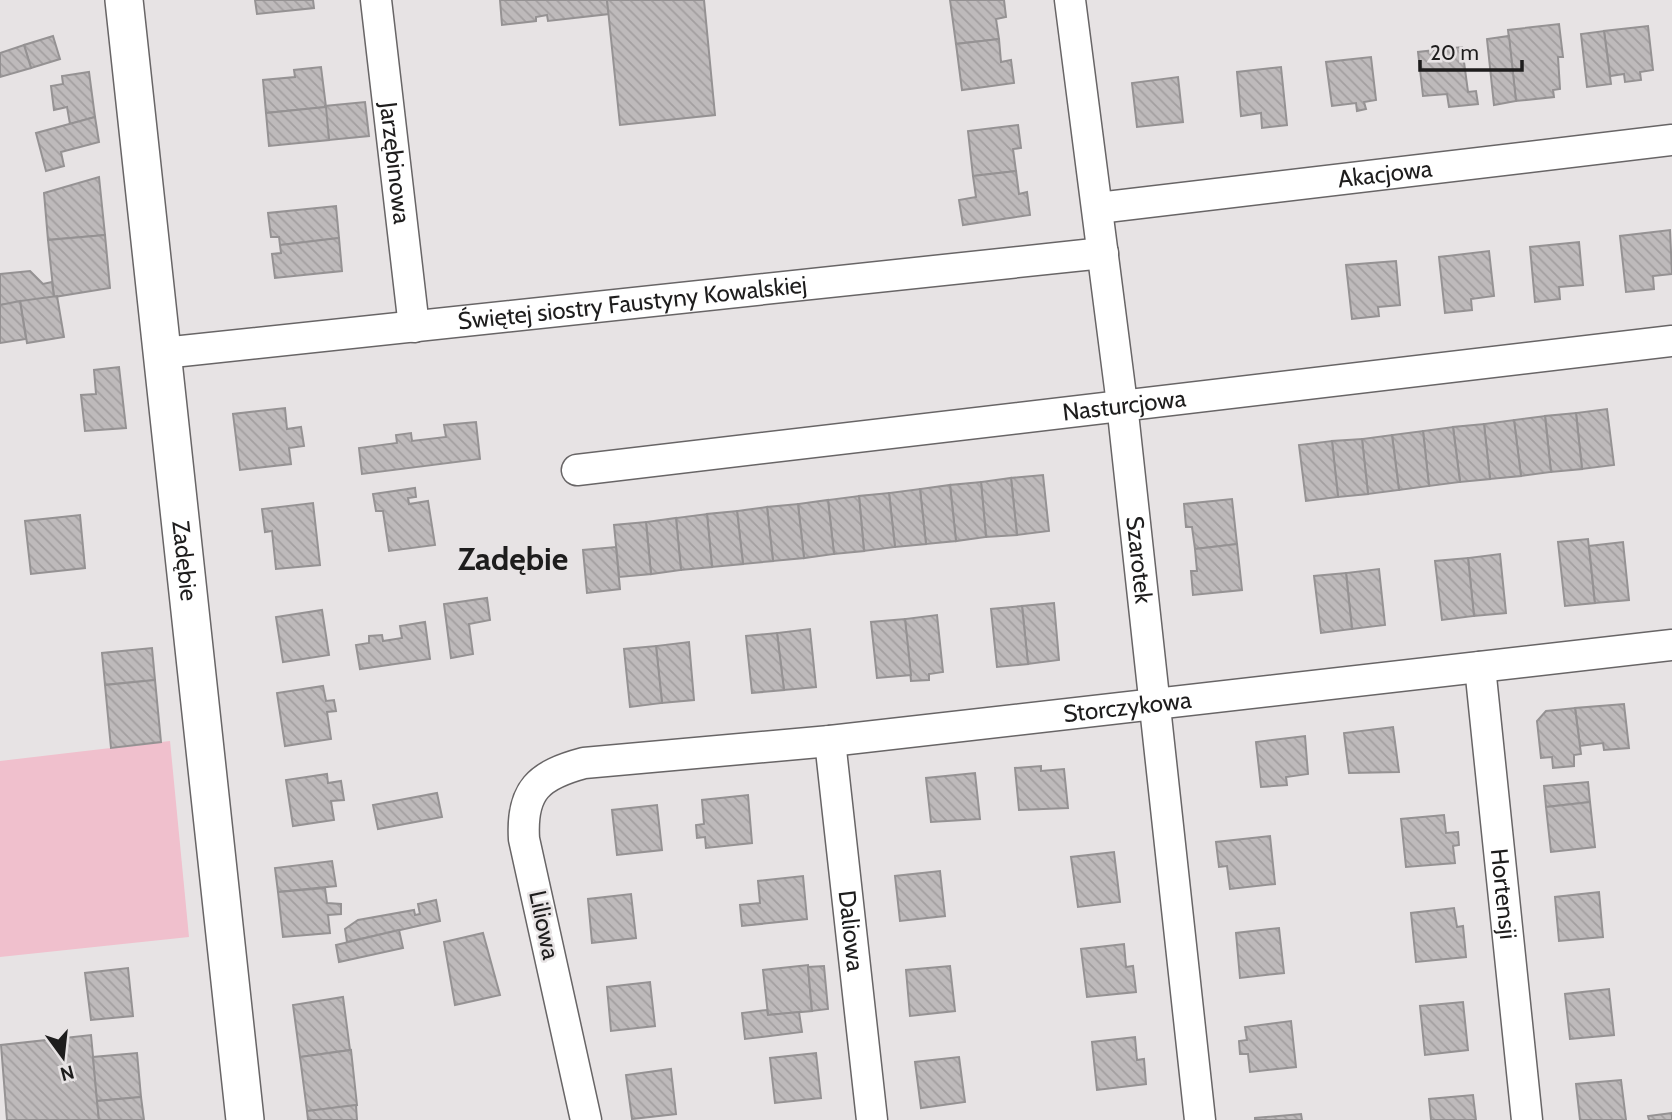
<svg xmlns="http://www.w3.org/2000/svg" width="1672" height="1120" viewBox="0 0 1672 1120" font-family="Cabin,sans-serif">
  <defs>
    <pattern id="building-back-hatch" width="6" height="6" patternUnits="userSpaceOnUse" patternTransform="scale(1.75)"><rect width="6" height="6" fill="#bebabb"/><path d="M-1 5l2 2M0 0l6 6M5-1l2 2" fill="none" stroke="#a39fa0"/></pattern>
  </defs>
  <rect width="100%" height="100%" fill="#e7e3e4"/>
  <path fill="#f0c0cd" d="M170,741L189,937L0,957V761Z"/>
  <g fill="url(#building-back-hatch)" stroke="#959293" stroke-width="2">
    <path d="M255,0H313L314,8L257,14Z"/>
    <path d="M500,0H607L609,14L548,21L547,15L536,17V21L502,25Z"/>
    <path d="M607,0H704L715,115L620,125Z"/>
    <path d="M950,0H1004L1006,17L996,19L999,39L956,44Z"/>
    <path d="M1559,24L1563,57H1558L1560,89L1553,90L1554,97L1516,101L1508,30Z"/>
    <path d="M1648,26L1653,70L1640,72L1641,80L1625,82L1624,74L1610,76L1604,31Z"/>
    <path d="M1604,31L1611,84L1587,87L1581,34Z"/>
    <path d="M53,36L60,59L31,68L24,45Z"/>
    <path d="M1509,36L1516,101L1494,105L1487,39Z"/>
    <path d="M999,39L1001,62L1011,60L1014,83L962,90L956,44Z"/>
    <path d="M24,45L31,68L0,77V53Z"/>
    <path d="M1462,47L1468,92L1476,91L1478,104L1449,107L1447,94L1423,96L1418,52Z"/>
    <path d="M1371,57L1376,100L1364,102L1366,109L1357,111L1356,103L1332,106L1326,62Z"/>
    <path d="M321,67L326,107L266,113L263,80L295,77L294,70Z"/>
    <path d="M1281,67L1287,125L1262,128L1261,113L1241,116L1237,72Z"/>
    <path d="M89,72L95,117L70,124L67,107L54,110L51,86L63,84L62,76Z"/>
    <path d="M1178,77L1183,122L1137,127L1132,83Z"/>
    <path d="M365,102L369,136L329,140L325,106Z"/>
    <path d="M326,107L329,140L269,146L266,113Z"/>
    <path d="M95,117L99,142L61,152L64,166L46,171L36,133Z"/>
    <path d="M1018,125L1021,148L1013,149L1016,171L973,176L968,131Z"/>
    <path d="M1016,171L1019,194L1027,192L1030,215L963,225L959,200L976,197L973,176Z"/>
    <path d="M99,177L105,235L48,240L44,193Z"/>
    <path d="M336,206L339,238L280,245L279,237H271L268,213Z"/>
    <path d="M1670,230L1672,274L1653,276L1654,289L1626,292L1620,236Z"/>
    <path d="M105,235L110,288L54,297L48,240Z"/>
    <path d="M339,238L342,271L275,278L272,254L281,253L280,245Z"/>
    <path d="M1579,242L1583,285L1559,287L1560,299L1535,302L1530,247Z"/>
    <path d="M1489,251L1494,296L1471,299L1472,310L1445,313L1439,257Z"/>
    <path d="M1396,261L1400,305L1378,307L1379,316L1352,319L1346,265Z"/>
    <path d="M30,271L43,284L52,282L54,297L0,305V274Z"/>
    <path d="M57,296L64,337L27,343L20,301Z"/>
    <path d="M20,301L26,339L0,343V305Z"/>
    <path d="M119,367L126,428L85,431L81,395L96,394L94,370Z"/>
    <path d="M285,408L287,429L301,427L304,446L289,448L291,464L240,470L233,414Z"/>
    <path d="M1607,409L1614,465L1582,469L1576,413Z"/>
    <path d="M1576,413L1582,469L1551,472L1545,416Z"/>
    <path d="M1545,416L1551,472L1521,476L1514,420Z"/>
    <path d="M1514,420L1521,476L1490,479L1484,424Z"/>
    <path d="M476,422L480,459L362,474L359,448L397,443L396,435L411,433L412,441L446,437L444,425Z"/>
    <path d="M1484,424L1490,479L1460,482L1453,427Z"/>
    <path d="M1453,427L1460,482L1429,486L1423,431Z"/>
    <path d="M1423,431L1429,486L1399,490L1392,435Z"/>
    <path d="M1392,435L1399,490L1368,494L1362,439Z"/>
    <path d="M1362,439L1368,494L1338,497L1332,441Z"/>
    <path d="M1332,441L1338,497L1306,501L1299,445Z"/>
    <path d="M1043,475L1049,531L1017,535L1011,478Z"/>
    <path d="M1011,478L1017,535L986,537L981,482Z"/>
    <path d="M981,482L986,537L956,541L950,485Z"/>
    <path d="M950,485L956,541L926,544L920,489Z"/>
    <path d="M415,488L416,497L408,498L409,504L428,501L435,545L389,551L383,511H376L373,494Z"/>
    <path d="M920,489L926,544L895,547L889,493Z"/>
    <path d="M889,493L895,547L864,551L859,496Z"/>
    <path d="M859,496L864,551L834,554L828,500Z"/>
    <path d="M1232,499L1237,544L1195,549L1192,527H1186L1184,504Z"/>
    <path d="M828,500L834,554L804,558L798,504Z"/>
    <path d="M313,503L320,565L276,569L272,531L265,532L262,509Z"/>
    <path d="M798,504L804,558L773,561L767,507Z"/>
    <path d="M767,507L773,561L743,564L737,511Z"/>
    <path d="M737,511L743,564L712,567L707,514Z"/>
    <path d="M707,514L712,567L681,570L676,518Z"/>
    <path d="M80,515L85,568L31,574L25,521Z"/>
    <path d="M676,518L681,570L651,574L646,522Z"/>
    <path d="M646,522L651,574L619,577L614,525Z"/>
    <path d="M1588,539L1595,603L1565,606L1558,542Z"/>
    <path d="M1623,542L1629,600L1595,603L1589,546Z"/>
    <path d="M1237,544L1242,590L1193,595L1191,571H1197L1195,549Z"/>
    <path d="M616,547L620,589L587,593L583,550Z"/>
    <path d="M1500,554L1506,613L1474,616L1468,558Z"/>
    <path d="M1468,558L1474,616L1442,620L1435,561Z"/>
    <path d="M1379,569L1385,625L1352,629L1346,573Z"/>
    <path d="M1346,573L1352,629L1321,633L1314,576Z"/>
    <path d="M487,598L490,620L469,624L473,654L451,658L444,604Z"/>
    <path d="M1054,603L1059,660L1028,664L1022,606Z"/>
    <path d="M1022,606L1028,664L997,667L991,609Z"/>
    <path d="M322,610L329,655L283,662L276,617Z"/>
    <path d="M937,615L943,672L929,674V680L911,681L905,619Z"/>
    <path d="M905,619L911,675L877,678L871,622Z"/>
    <path d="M425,622L430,659L360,669L356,645L369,643V636L382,635L383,641L402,638L400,626Z"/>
    <path d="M810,629L816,687L784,690L777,633Z"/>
    <path d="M777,633L784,690L752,693L746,636Z"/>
    <path d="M689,642L694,700L662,703L656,646Z"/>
    <path d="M656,646L662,703L630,707L624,649Z"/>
    <path d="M152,648L155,680L105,685L102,653Z"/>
    <path d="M155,680L161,742L111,748L105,685Z"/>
    <path d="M323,686L326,701L334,700L336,711L327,712L331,739L285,746L277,693Z"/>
    <path d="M1624,704L1629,748L1604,750L1603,743L1580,746L1575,708Z"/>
    <path d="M1575,708L1581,754L1574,755V766L1553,768L1552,757L1541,758L1537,721L1546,711Z"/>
    <path d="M1393,727L1399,772L1349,773L1344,733Z"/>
    <path d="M1305,736L1308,774L1286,777L1287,785L1261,787L1256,742Z"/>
    <path d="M1041,766V771L1064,769L1068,808L1019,810L1015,768Z"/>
    <path d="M975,773L980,819L931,822L926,778Z"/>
    <path d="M327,774L328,783L341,781L344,800L331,801L334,820L293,826L286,780Z"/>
    <path d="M1588,782L1590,802L1546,807L1544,786Z"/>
    <path d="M437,793L442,817L378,829L373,805Z"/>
    <path d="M748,795L752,843L706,848L705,837L697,838L696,825L704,824L702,800Z"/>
    <path d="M1590,802L1595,847L1551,852L1546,807Z"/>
    <path d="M657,805L662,850L617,855L612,810Z"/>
    <path d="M1444,815L1446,833L1458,832L1459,845L1453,846L1455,863L1406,867L1401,819Z"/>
    <path d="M1270,836L1275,884L1230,889L1227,866L1219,867L1216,842Z"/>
    <path d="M1114,852L1120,902L1078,907L1071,857Z"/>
    <path d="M332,861L336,886L278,892L275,868Z"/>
    <path d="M940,871L945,916L900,921L895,876Z"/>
    <path d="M803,876L807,919L742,926L740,905L760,903L758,881Z"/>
    <path d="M325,888L327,903L341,904V914L328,915L330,933L283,937L278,892Z"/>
    <path d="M1599,892L1603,937L1559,941L1555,897Z"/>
    <path d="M631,894L636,938L592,943L588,899Z"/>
    <path d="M436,900L440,921L347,942L345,929L358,920L414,910L415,915L420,914L418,904Z"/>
    <path d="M1454,908L1457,927L1463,926L1466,957L1416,962L1411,913Z"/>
    <path d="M1279,928L1284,973L1240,978L1236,933Z"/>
    <path d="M399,930L403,948L339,962L336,945Z"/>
    <path d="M483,933L500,995L455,1005L444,942Z"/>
    <path d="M1124,944L1126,967L1133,966L1136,992L1087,997L1081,949Z"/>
    <path d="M808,965L812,1011L768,1015L763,970Z"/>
    <path d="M824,966L828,1009L812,1011L808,967Z"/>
    <path d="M950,966L955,1011L910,1016L906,970Z"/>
    <path d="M128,968L133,1016L91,1020L85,973Z"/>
    <path d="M650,982L655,1026L611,1031L607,987Z"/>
    <path d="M1609,989L1614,1035L1570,1039L1565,994Z"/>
    <path d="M343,997L350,1050L300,1057L293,1005Z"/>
    <path d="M1463,1002L1468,1050L1425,1055L1420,1006Z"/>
    <path d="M767,1010L768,1015L799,1012L802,1032L745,1039L742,1013Z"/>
    <path d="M1291,1021L1296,1067L1250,1072L1248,1054H1240L1239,1041L1247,1040L1245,1027Z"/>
    <path d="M91,1035L99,1120H7L1,1045Z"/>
    <path d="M1135,1037L1137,1060L1144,1059L1146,1084L1097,1090L1092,1042Z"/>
    <path d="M351,1050L357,1105L307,1111L300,1057Z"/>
    <path d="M137,1053L141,1097L97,1101L93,1057Z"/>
    <path d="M816,1053L821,1098L775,1103L770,1058Z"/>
    <path d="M959,1057L965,1102L921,1108L915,1062Z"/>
    <path d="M671,1069L676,1114L632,1119L626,1075Z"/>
    <path d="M1621,1080L1626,1120H1580L1576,1084Z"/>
    <path d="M1473,1095L1476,1120H1431L1429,1099Z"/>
    <path d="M141,1097L144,1120H99L97,1101Z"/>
    <path d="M356,1105L357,1120H308L307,1111Z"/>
    <path d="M1672,1113V1120H1649L1648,1116Z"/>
    <path d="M1301,1114L1302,1120H1255V1118Z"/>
  </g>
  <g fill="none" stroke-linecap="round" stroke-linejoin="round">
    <defs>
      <g id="minor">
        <path id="s1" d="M376,0L414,327"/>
        <path id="s2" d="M1070,0L1122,404L1200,1120"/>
        <path id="s3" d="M1098,208L1672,140"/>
        <path id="s4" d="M163,353L1103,253"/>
        <path id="s5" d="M577,470L1672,341"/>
        <path id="s6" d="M1480,667L1527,1120"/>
        <path id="s7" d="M830,741L872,1120"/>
        <path id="s8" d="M586,1120L524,839C521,790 539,775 584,763L830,741L1672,645"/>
      </g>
      <g id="tertiary">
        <path id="s9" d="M124,0L245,1120"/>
      </g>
    </defs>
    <use href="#minor" stroke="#686566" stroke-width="33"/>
    <use href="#tertiary" stroke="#686566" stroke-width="40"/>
    <use href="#minor" stroke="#fff" stroke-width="30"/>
    <use href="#tertiary" stroke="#fff" stroke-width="37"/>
  </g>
  <g text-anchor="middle" stroke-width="5" stroke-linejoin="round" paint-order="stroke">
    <g font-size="24" fill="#1e1d1d" stroke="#e7e3e4">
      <text dy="8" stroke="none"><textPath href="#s1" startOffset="164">Jarzębinowa</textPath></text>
      <text dy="8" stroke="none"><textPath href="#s3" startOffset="289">Akacjowa</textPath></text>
      <text dy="8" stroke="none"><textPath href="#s4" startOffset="472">Świętej siostry Faustyny Kowalskiej</textPath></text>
      <text dy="8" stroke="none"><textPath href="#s5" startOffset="551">Nasturcjowa</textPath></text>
      <text dy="8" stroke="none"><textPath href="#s2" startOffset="564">Szarotek</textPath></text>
      <text dy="8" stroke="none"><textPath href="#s9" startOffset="564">Zadębie</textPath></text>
      <text dy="8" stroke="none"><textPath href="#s8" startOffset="943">Storczykowa</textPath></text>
      <text dy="8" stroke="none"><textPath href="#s6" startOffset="228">Hortensji</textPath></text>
      <text transform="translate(544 925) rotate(78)" y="8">Liliowa</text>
      <text dy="8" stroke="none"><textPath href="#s7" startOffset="191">Daliowa</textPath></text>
    </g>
    <g font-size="32" font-weight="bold" fill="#1e1d1d" stroke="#e7e3e4">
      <text x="513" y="570">Zadębie</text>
    </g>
  </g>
  <g transform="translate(63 1057) rotate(165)" stroke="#e7e3e4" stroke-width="5" paint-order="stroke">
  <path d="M0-5L12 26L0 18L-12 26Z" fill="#1e1d1d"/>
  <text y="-10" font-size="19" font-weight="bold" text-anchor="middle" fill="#1e1d1d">N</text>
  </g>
  <path d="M1420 60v10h102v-10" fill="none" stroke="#1e1d1d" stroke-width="3.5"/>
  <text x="1430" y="60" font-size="21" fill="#1e1d1d" stroke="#e7e3e4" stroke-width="5" paint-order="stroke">20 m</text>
</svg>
